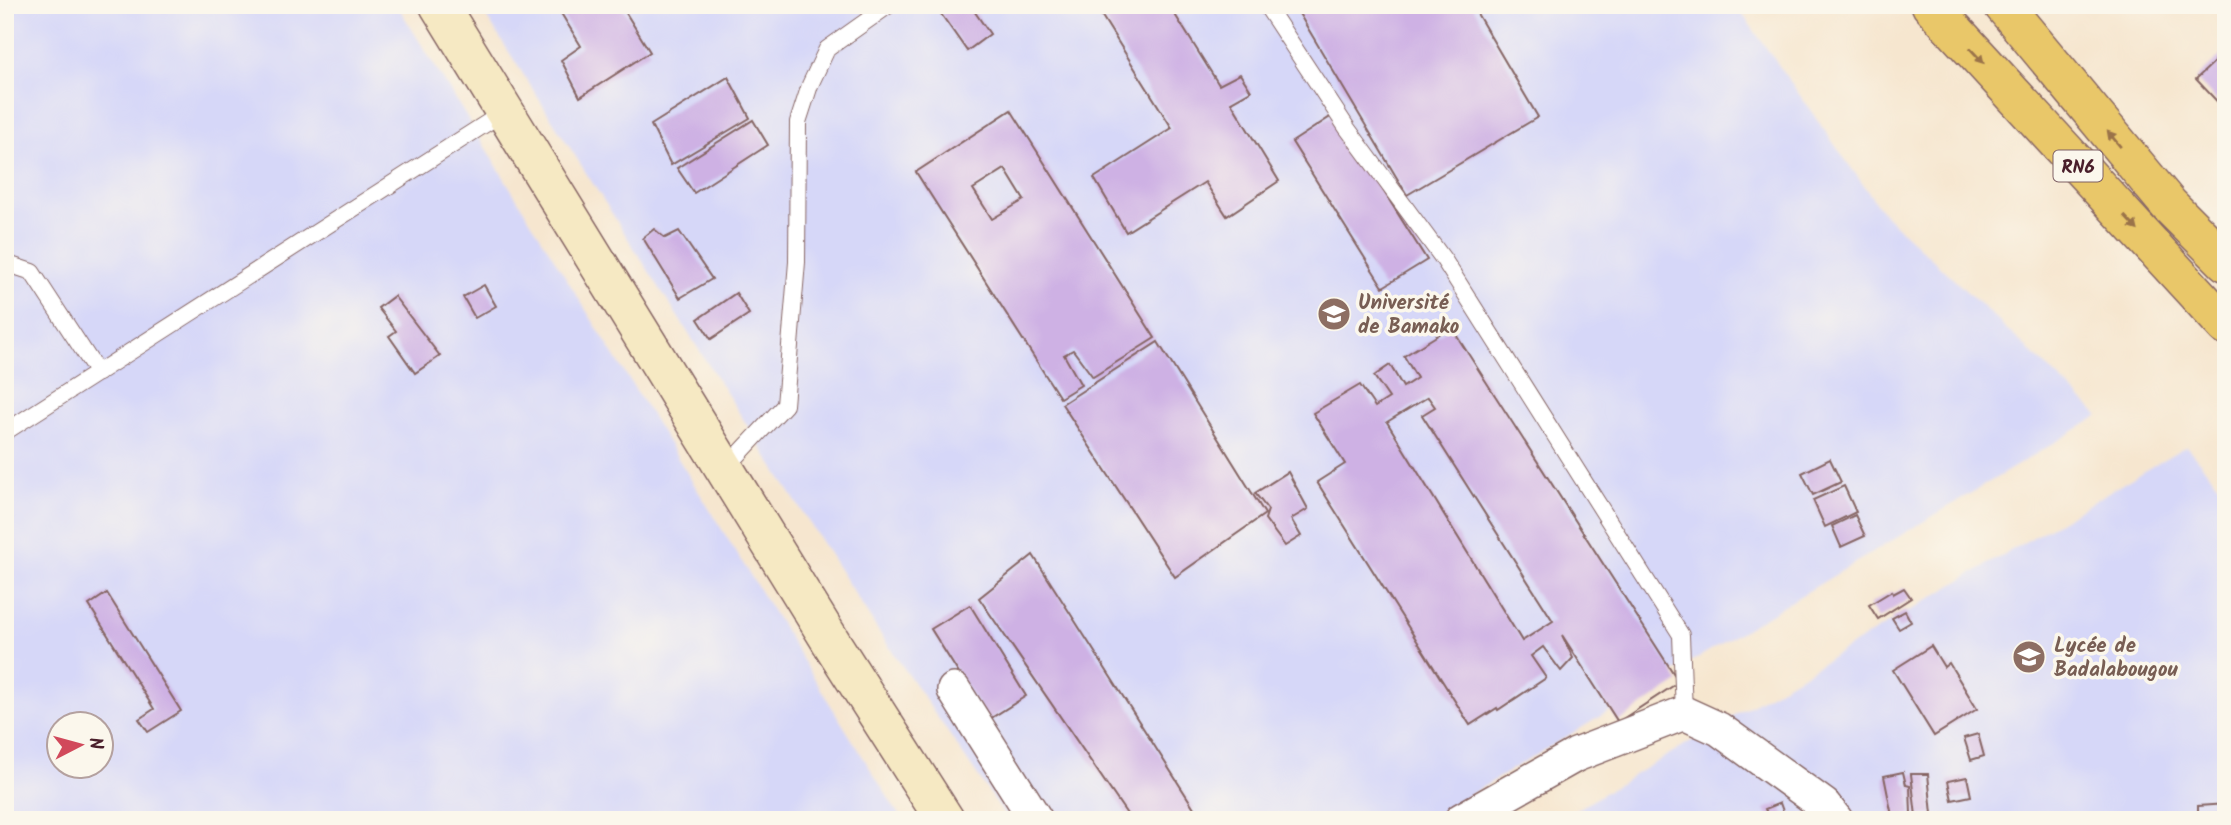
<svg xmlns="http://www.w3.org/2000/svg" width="2231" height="825" viewBox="0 0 2231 825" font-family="Kalam,sans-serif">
  <rect width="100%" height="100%" fill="#fbf7ec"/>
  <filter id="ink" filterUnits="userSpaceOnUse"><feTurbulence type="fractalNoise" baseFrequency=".0143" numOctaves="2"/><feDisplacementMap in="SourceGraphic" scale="14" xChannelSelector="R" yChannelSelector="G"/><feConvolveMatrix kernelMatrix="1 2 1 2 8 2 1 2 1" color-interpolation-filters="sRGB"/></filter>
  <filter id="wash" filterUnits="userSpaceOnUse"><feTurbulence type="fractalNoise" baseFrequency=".00686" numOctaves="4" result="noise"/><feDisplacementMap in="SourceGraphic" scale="28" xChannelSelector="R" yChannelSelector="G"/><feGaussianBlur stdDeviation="1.57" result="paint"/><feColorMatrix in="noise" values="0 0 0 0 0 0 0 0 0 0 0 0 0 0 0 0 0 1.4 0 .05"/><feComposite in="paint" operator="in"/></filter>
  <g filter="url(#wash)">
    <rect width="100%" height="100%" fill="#f6e6cf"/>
    <g fill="#d6d7f8" fill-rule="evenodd">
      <path d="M5,5H397L902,820H5ZM60,724H102V766H60Z"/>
      <path d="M479,5H1736L1883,213L2099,416L1428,820H1008L879,632Z"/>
      <path d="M2186,446L2226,493V820H1559Z"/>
    </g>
    <g id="blocks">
      <g fill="#ceb1e4" fill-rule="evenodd">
        <path d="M556,5H621L650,52L580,97L561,60L581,46Z"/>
        <path d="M953,5H970L990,34L967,51L941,14Z"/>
        <path d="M1095,5H1169L1219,85L1240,74L1251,91L1231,102L1279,181L1227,216L1205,182L1126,232L1094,178L1172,128Z"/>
        <path d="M1294,5H1472L1538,117L1407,195Z"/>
        <path d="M5,14L11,15L6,37H5Z"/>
        <path d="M2226,51V111L2196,79Z"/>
        <path d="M728,77L750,118L671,165L651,125Z"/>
        <path d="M1011,110L1155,338L1093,377L1073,350L1064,355L1081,385L1060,398L916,172ZM1005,169L1024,200L992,219L973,189Z"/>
        <path d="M1335,114L1427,260L1383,287L1292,142Z"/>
        <path d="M753,120L768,145L694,193L677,168Z"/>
        <path d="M654,229L665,238L679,231L712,279L680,298L643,238Z"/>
        <path d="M484,285L496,306L475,318L463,297Z"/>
        <path d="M736,293L749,314L711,339L698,319Z"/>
        <path d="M394,296L440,356L415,373L389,336L396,331L378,308Z"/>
        <path d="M1451,327L1679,682L1618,722L1562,635L1573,658L1561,671L1543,647L1531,656L1546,678L1498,710L1497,708L1470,725L1317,482L1345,464L1313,413L1360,385L1375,407L1389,398L1374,376L1390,365L1403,387L1417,378L1404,356ZM1428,397L1435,407L1422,415L1553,621L1522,641L1387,422Z"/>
        <path d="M1158,342L1265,514L1175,577L1062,404Z"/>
        <path d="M1830,459L1841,482L1813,495L1802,473Z"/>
        <path d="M1288,472L1308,509L1291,519L1301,536L1285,546L1265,519L1268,510L1255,493Z"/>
        <path d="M1844,486L1856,512L1825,527L1813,500Z"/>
        <path d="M1855,515L1865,536L1841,547L1832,526Z"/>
        <path d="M1033,555L1194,808L1176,820H1131L979,598Z"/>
        <path d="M1904,588L1911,598L1878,619L1869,605L1892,591L1893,594Z"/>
        <path d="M107,593L181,711L148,732L139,719L154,709L89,605Z"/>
        <path d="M970,605L1026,696L988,720L931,629Z"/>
        <path d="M1905,611L1911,622L1899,629L1892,618Z"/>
        <path d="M1931,646L1944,667L1949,663L1977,709L1934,736L1893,670Z"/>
        <path d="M1978,734L1984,756L1971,760L1964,738Z"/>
        <path d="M1903,772L1906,785L1910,786L1911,815L1892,816L1884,776Z"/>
        <path d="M1911,774H1928L1932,814L1916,816Z"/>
        <path d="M1967,777L1971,796L1952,800L1948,781Z"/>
        <path d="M1780,803L1785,817L1780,820H1770L1765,809Z"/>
        <path d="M2226,804V820H2198V806Z"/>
      </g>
    </g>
  </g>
  <g filter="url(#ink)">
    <use href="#blocks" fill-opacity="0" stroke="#866564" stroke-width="2"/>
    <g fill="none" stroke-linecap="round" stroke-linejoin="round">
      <defs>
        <g id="lane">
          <path d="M1266,5L1347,128L1444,260L1681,635L1684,713"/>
          <path d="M5,263L32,272L98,373"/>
          <path d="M5,432L504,112"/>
          <path d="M726,468L785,405L797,262L798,122L810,85L827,49L889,5"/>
        </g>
        <g id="street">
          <path d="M954,690L1036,820"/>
          <path d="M1461,820L1576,755L1684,713L1719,729L1824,805L1836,820"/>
        </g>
        <path id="secondary" d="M439,5L833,645L945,820"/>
        <g id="highway">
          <path d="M1931,5L2226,326"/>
          <path d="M2003,5L2169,205L2226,262"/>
        </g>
      </defs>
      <use href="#lane" stroke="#866564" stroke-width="18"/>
      <use href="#street" stroke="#866564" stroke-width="36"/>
      <use href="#secondary" stroke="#866564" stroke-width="41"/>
      <use href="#highway" stroke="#866564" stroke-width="41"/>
      <use href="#lane" stroke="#fff" stroke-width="16"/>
      <use href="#street" stroke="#fff" stroke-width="33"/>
      <use href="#secondary" stroke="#f6e9c3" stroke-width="38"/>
      <use href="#highway" stroke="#e9c769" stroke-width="38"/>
    </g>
    <defs><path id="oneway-solid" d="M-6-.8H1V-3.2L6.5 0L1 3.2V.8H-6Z" transform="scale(1.75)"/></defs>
    <g fill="#9a734a">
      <use href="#oneway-solid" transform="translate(1977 56) rotate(47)"/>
      <use href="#oneway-solid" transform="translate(2114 139) rotate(-130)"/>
      <use href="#oneway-solid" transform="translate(2131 223) rotate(47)"/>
    </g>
  </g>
  <defs>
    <symbol id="university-disc" viewBox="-11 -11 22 22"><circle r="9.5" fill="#8d6e63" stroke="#fbf7ec"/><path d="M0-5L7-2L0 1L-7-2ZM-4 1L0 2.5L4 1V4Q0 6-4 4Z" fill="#fff"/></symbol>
    <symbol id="school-disc" viewBox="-11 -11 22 22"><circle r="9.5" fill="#8d6e63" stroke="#fbf7ec"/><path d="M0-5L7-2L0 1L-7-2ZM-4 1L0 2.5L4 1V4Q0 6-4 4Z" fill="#fff"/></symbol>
  </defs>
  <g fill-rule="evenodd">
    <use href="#university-disc" x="1315" y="295" width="38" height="38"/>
    <use href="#school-disc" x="2010" y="638" width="38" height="38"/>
  </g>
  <g text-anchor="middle" stroke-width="7" stroke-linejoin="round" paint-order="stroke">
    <rect fill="#fbf7ec" stroke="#7f6065" stroke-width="2" x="2053.5" y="150.5" width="49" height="31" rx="5"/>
    <g font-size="19" font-weight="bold" fill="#4a1f2b">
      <text x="2078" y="173">RN6</text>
    </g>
    <g font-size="21" font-weight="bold" fill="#785e54" stroke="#fbf7ec" text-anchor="start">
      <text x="1358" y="309">Université<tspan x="1358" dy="24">de Bamako</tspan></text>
      <text x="2054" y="652">Lycée de<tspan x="2054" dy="24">Badalabougou</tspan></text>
    </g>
  </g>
  <rect width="2231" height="825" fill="none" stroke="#fbf7ec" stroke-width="28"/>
  <g transform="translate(80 745) rotate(84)"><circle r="33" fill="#fbf7ec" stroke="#b4a19f" stroke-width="2"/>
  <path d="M0-5L12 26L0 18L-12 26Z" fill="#d1495b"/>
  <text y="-10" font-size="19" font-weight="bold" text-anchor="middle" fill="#4a1f2b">N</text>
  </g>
</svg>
